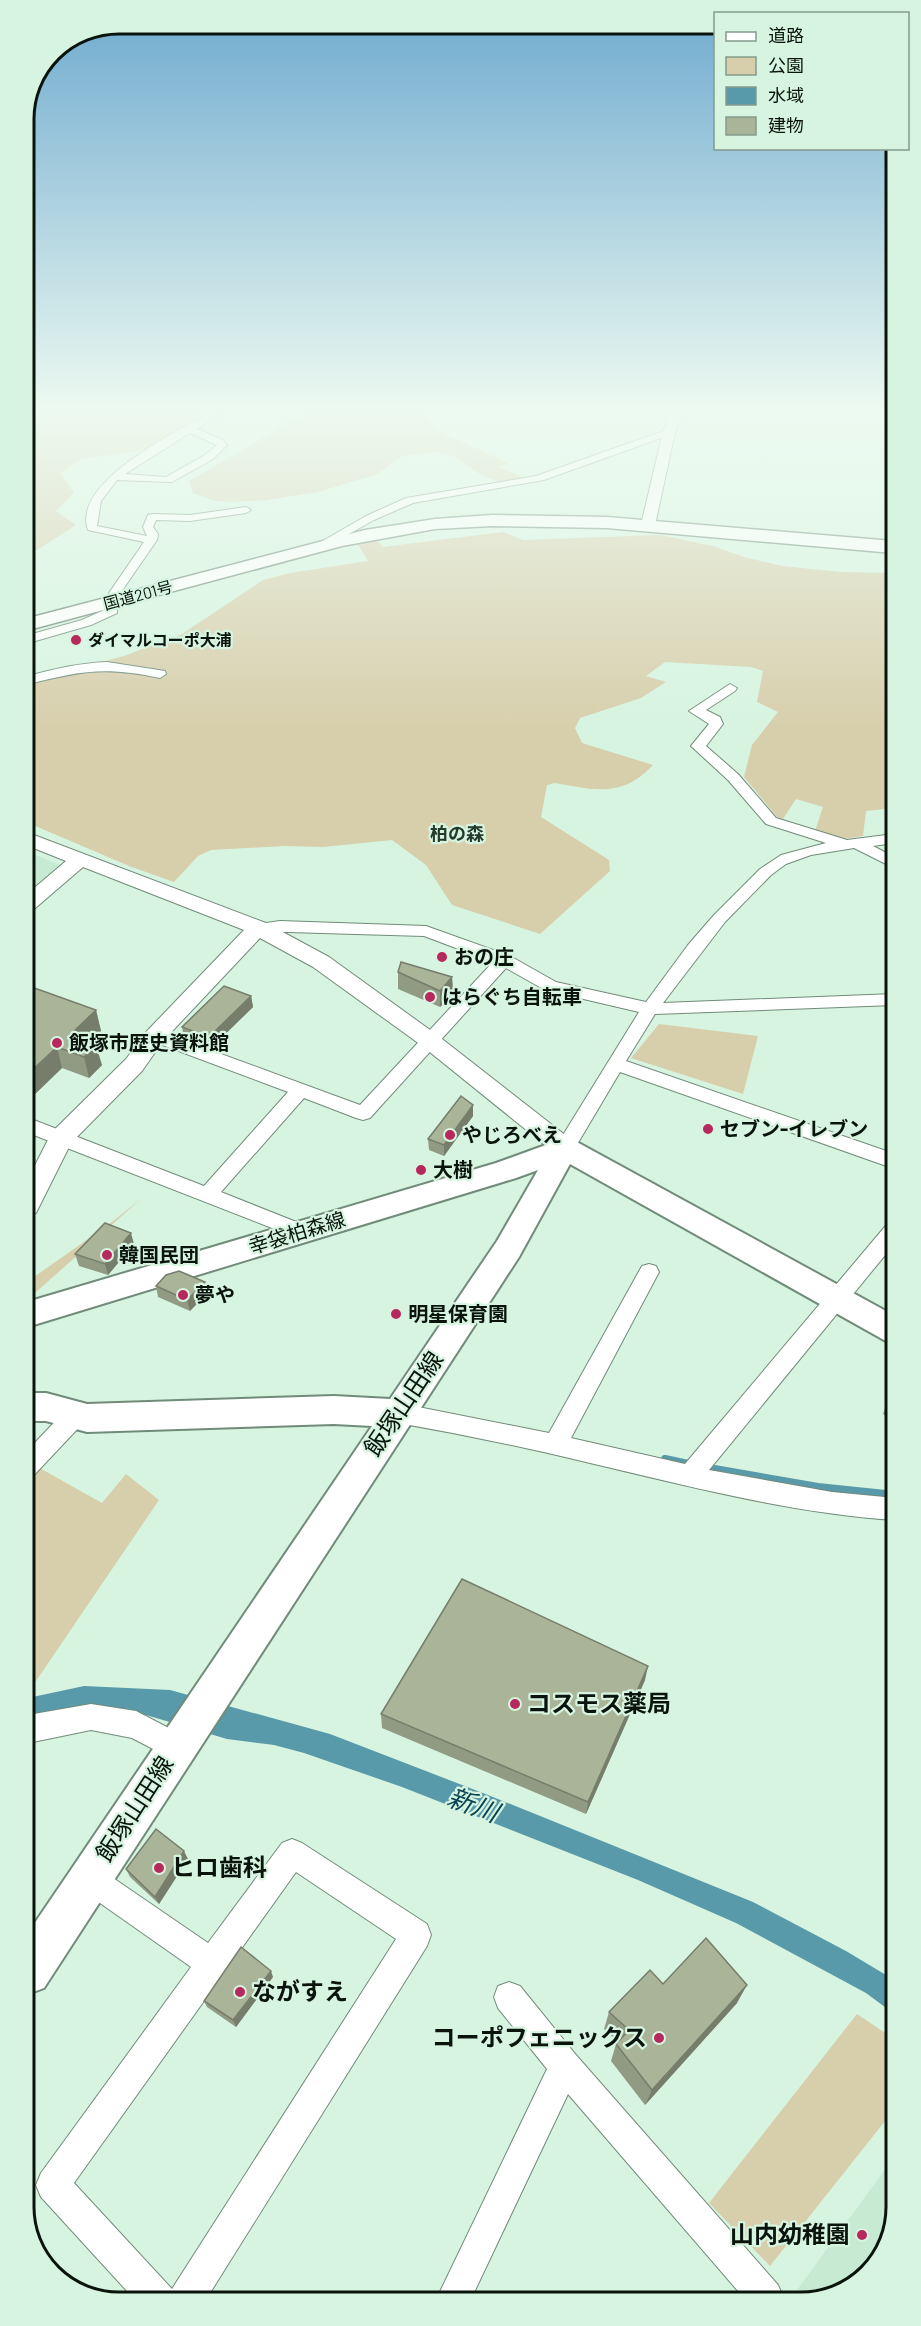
<svg xmlns="http://www.w3.org/2000/svg" width="921" height="2326" viewBox="0 0 921 2326" font-family="Barlow,'Noto Sans JP',sans-serif">
  <rect width="100%" height="100%" fill="#d7f4e0"/>
  <g fill="#c7ebd2">
    <path d="M26,851L60,865L26,897Z"/>
    <path d="M897,2153V2207L877,2264L832,2297H792Z"/>
  </g>
  <g fill="#d7ceab">
    <path d="M25,407H209L149,449L82,459L60,473L74,493L56,511L76,525L34,552H25Z"/>
    <path d="M290,407H419L438,431L508,463L499,467L524,478L502,483L480,474L452,455L436,452L403,456L377,474L318,492L267,500L232,502L215,501L193,493L189,481L305,413Z"/>
    <path d="M503,532L523,540L660,535L713,546L744,557L782,566L841,572L893,573L894,808L866,811L863,836L843,839L815,831L823,807L796,799L783,819L777,817L744,777L752,745L778,712L757,702L763,671L751,667L665,662L646,676L666,682L641,698L580,718L575,728L582,743L653,765C622,798 595,790 555,783L547,785L541,817L609,860L610,871L540,934L452,905L426,865L392,840L323,847L284,846L211,850L198,856L174,882L129,866L26,822L25,683L124,656L182,634L263,580L290,573L368,561L357,543L377,540L383,547Z"/>
    <path d="M659,1024L758,1036L743,1094L631,1058Z"/>
    <path d="M142,1198L27,1300V1282L112,1222Z"/>
    <path d="M36,1466L102,1503L126,1474L159,1500L36,1681L28,1685L27,1475Z"/>
    <path d="M857,2014L897,2041V2106L770,2266L709,2203Z"/>
  </g>
  <path fill="#589aaa" d="M84,1686L170,1690L330,1734L488,1795L753,1902L846,1951L896,1981L897,2016L866,1993L736,1923L638,1880L402,1787L304,1753L274,1745L227,1739L146,1715L116,1710L59,1713L28,1721V1698Z"/>
  <g fill="none" stroke-linecap="round" stroke-linejoin="round">
    <g stroke="#589aaa" stroke-width="8">
      <path d="M665,1459L693,1465"/>
      <path d="M703,1467L818,1487L895,1495"/>
    </g>
    <defs>
      <g id="minor">
        <path d="M220,407H232L197,429L223,440L227,445L213,459L172,482L117,480L101,501L97,526L147,536L143,527L148,515L152,514L190,515L246,507L251,510L246,513L190,521L156,520L153,527L158,534L157,540L119,595H111L109,593L144,542L88,530C70,480 187,427 220,407ZM190,433L217,445L205,455L166,477L125,474Z"/>
        <path d="M669,429L672,430V434L544,480L413,503L374,520L324,548H316L314,546L366,516L406,498L536,476Z"/>
        <path d="M113,606L117,607V613L91,625L25,644V636L82,620Z"/>
        <path d="M107,662L165,671L166,674L160,678C105,666 79,671 25,685V677C53,669 79,663 107,662Z"/>
        <path d="M730,684L737,688L735,691L706,710L720,717L723,724L706,746L738,774L776,818L847,840L894,834V843L873,846L894,857V868L854,848L811,855L786,864L771,875L725,922L663,1003L894,994V1005L655,1014L626,1061L895,1154V1169L620,1072L572,1153L565,1155L558,1153L555,1148L639,1012L545,990L506,968L370,1118L363,1120L356,1118L304,1098L221,1192L309,1227L312,1232L309,1237L302,1240L295,1237L26,1132V1117L204,1186L288,1092L149,1040L146,1036L149,1032H161L360,1105L493,962L424,936L252,931L250,928L252,925L280,921L426,926L510,956L556,982L646,1002L688,945L714,915L760,869L781,855L826,843L766,824L728,780L691,746L709,724L689,711Z"/>
        <path d="M895,1220V1243L709,1470L832,1492L895,1498V1520C790,1513 688,1486 586,1462C524,1447 461,1434 398,1423L390,1420L387,1413L390,1406L398,1403L549,1433L642,1266L649,1264L656,1266L659,1272L571,1438L685,1464L888,1223Z"/>
        <path d="M76,1405L84,1408L87,1415L84,1422L35,1474L27,1477V1451L68,1408Z"/>
        <path d="M91,1704L136,1711L186,1737L190,1747L186,1757L176,1761L132,1738L91,1730L28,1743V1715Z"/>
        <path d="M292,1839L302,1843L427,1924L431,1935L427,1946L205,2301L137,2302L41,2197L36,2185L41,2173L191,1967L80,1889L75,1879L80,1869L90,1864L100,1869L208,1943L282,1843ZM296,1872L396,1939L172,2289L74,2183Z"/>
        <path d="M509,1982L520,1986L576,2055L778,2285L783,2297L744,2298L568,2094L471,2299L436,2300L547,2069L498,2008L494,1997L498,1986Z"/>
      </g>
      <g id="tertiary">
        <path d="M673,407H685L675,432L655,525L648,529L641,525L663,432Z"/>
        <path d="M26,832L266,923L329,957L437,1035L574,1142L578,1148L574,1154L565,1157L556,1154L421,1045L313,967L260,938L163,1041L142,1071L71,1143L36,1213L27,1216V1181L52,1132L126,1059L147,1031L244,930L83,867L33,910L26,912V895L66,861L26,845Z"/>
      </g>
      <path id="secondary" d="M565,1138L575,1141L895,1316V1344L884,1340L570,1164L519,1257L44,1988L28,1994V1933L372,1426L334,1424L87,1432L46,1421H27V1393H46L87,1404L334,1396L390,1399L497,1241L538,1170L516,1178L27,1327V1302L496,1163Z"/>
      <path id="trunk" d="M492,515L607,517L893,541V553L607,528L492,526L435,529L342,546L25,631V619L365,530L435,519Z"/>
    </defs>
    <use href="#minor" stroke="#718b7a" stroke-width="2"/>
    <use href="#tertiary" stroke="#718b7a" stroke-width="2"/>
    <use href="#secondary" stroke="#718b7a" stroke-width="4"/>
    <use href="#trunk" stroke="#718b7a" stroke-width="3"/>
    <use href="#minor" fill="#fff" fill-rule="evenodd"/>
    <use href="#tertiary" fill="#fff" fill-rule="evenodd"/>
    <use href="#secondary" fill="#fff" fill-rule="evenodd"/>
    <use href="#trunk" fill="#fff" fill-rule="evenodd"/>
  </g>
  <g fill="#919b84">
    <path d="M398,972L452,977L453,994L440,1007L398,989Z"/>
    <path d="M26,985L96,1010L101,1031L89,1042L102,1065L89,1078L62,1068L34,1095L26,1093Z"/>
    <path d="M251,996L253,1007L211,1048L184,1038L182,1027Z"/>
    <path d="M473,1105V1116L444,1156L429,1150L428,1139Z"/>
    <path d="M134,1244L108,1275L79,1266L75,1254Z"/>
    <path d="M205,1282L207,1293L190,1311L158,1297L156,1286Z"/>
    <path d="M895,1392V1422L883,1414L887,1403Z"/>
    <path d="M645,1680L586,1814L382,1728L381,1714Z"/>
    <path d="M188,1859L159,1904L130,1877L126,1869Z"/>
    <path d="M273,1977L236,2027L207,2007L204,2001Z"/>
    <path d="M663,1984L737,2003L645,2105L611,2061L616,2044L618,2042L604,2029L609,2012Z"/>
  </g>
  <g fill="#767e6b">
    <path d="M452,977L453,994L440,1007V991Z"/>
    <path d="M251,996L253,1007L211,1048L209,1037Z"/>
    <path d="M96,1010L101,1031L76,1055L70,1035Z"/>
    <path d="M96,1045L102,1065L89,1078L84,1057Z"/>
    <path d="M57,1047L62,1068L34,1095L27,1075Z"/>
    <path d="M473,1105V1116L444,1156V1145Z"/>
    <path d="M131,1233L134,1244L108,1275L105,1264Z"/>
    <path d="M205,1282L207,1293L190,1311L187,1300Z"/>
    <path d="M648,1666L645,1680L586,1814L588,1802Z"/>
    <path d="M184,1851L188,1859L159,1904L155,1897Z"/>
    <path d="M271,1971L273,1977L236,2027L233,2020Z"/>
    <path d="M747,1985L737,2003L645,2105L652,2090Z"/>
  </g>
  <g fill="#a9b499" stroke="#767e6b" stroke-width="1.5">
    <path d="M401,962L452,977L440,991L398,972Z"/>
    <path d="M26,985L96,1010L70,1035L96,1045L84,1057L57,1047L27,1075L26,1074Z"/>
    <path d="M224,986L251,996L209,1037L182,1027Z"/>
    <path d="M461,1096L473,1105L444,1145L428,1139Z"/>
    <path d="M105,1223L131,1233L105,1264L75,1254Z"/>
    <path d="M179,1271L205,1282L187,1300L156,1286L166,1275Z"/>
    <path d="M895,1392V1408L887,1403Z"/>
    <path d="M462,1579L648,1666L588,1802L381,1714Z"/>
    <path d="M156,1829L184,1851L155,1897L126,1869Z"/>
    <path d="M706,1938L747,1985L652,2090L616,2044L629,2030L609,2012L650,1970L663,1984Z"/>
    <path d="M241,1947L271,1971L233,2020L204,2001Z"/>
  </g>
  <linearGradient id="sky" x2="0" y2="1"><stop stop-color="#6eaacf"/><stop offset="0.56" stop-color="#edfaf1"/><stop offset="1" stop-color="#edfaf1" stop-opacity="0"/></linearGradient>
  <rect width="921" height="733" fill="url(#sky)"/>
  <g fill="#b7295c" stroke="#d7f4e0" stroke-width="2">
    <circle cx="76" cy="640" r="6"/>
    <circle cx="442" cy="957" r="6"/>
    <circle cx="430" cy="997" r="6"/>
    <circle cx="57" cy="1043" r="6"/>
    <circle cx="708" cy="1129" r="6"/>
    <circle cx="450" cy="1135" r="6"/>
    <circle cx="421" cy="1170" r="6"/>
    <circle cx="107" cy="1255" r="6"/>
    <circle cx="183" cy="1295" r="6"/>
    <circle cx="396" cy="1314" r="6"/>
    <circle cx="515" cy="1704" r="6"/>
    <circle cx="159" cy="1868" r="6"/>
    <circle cx="240" cy="1992" r="6"/>
    <circle cx="659" cy="2038" r="6"/>
    <circle cx="862" cy="2235" r="6"/>
  </g>
  <g text-anchor="middle" stroke-width="4.5" stroke-linejoin="round" paint-order="stroke">
    <g font-size="16" fill="#0a140d" stroke="#d7f4e0">
      <text transform="translate(138 595) rotate(-15)" y="6">国道201号</text>
    </g>
    <g font-size="16" font-weight="bold" fill="#0a140d" stroke="#d7f4e0" text-anchor="start">
      <text x="88" y="646">ダイマルコーポ大浦</text>
    </g>
    <g font-size="18" font-weight="bold" fill="#233a2b" stroke="#d7f4e0">
      <text x="457" y="840">柏の森</text>
    </g>
    <g font-size="20" font-weight="bold" fill="#0a140d" stroke="#d7f4e0" text-anchor="start">
      <text x="454" y="964">おの庄</text>
      <text x="442" y="1004">はらぐち自転車</text>
      <text x="69" y="1050">飯塚市歴史資料館</text>
      <text x="720" y="1136">セブン-イレブン</text>
      <text x="462" y="1142">やじろべえ</text>
      <text x="433" y="1177">大樹</text>
      <text x="119" y="1262">韓国民団</text>
      <text x="195" y="1302">夢や</text>
      <text x="408" y="1321">明星保育園</text>
    </g>
    <g font-size="20" fill="#0a140d" stroke="#d7f4e0">
      <text transform="translate(297 1233) rotate(-17)" y="7">幸袋柏森線</text>
    </g>
    <g font-size="24" fill="#0a140d" stroke="#d7f4e0">
      <text transform="translate(404 1404) rotate(-56)" y="8">飯塚山田線</text>
      <text transform="translate(135 1809) rotate(-57)" y="8">飯塚山田線</text>
    </g>
    <g font-size="24" font-weight="bold" fill="#0a140d" stroke="#d7f4e0" text-anchor="start">
      <text x="527" y="1712">コスモス薬局</text>
      <text x="171" y="1876">ヒロ歯科</text>
      <text x="252" y="2000">ながすえ</text>
      <text x="647" y="2046" text-anchor="end">コーポフェニックス</text>
      <text x="850" y="2243" text-anchor="end">山内幼稚園</text>
    </g>
    <g font-size="26" font-style="italic" fill="#084552" stroke="#d7f4e0">
      <text transform="translate(473 1805) rotate(20)" y="9">新川</text>
    </g>
  </g>
  <path d="M0 0H921V2326H0ZM119 34H801A85 85 0 0 1 886 119V2207A85 85 0 0 1 801 2292H119A85 85 0 0 1 34 2207V119A85 85 0 0 1 119 34Z" fill="#d7f4e0" fill-rule="evenodd"/>
  <path fill="none" stroke="#0a140d" stroke-width="3" d="M119 34H801A85 85 0 0 1 886 119V2207A85 85 0 0 1 801 2292H119A85 85 0 0 1 34 2207V119A85 85 0 0 1 119 34Z"/>
  <rect x="714" y="12" width="195" height="138" fill="#d7f4e0" stroke="#859a8c" stroke-width="1.5"/>
  <rect x="726" y="32" width="30" height="9" fill="#ffffff" stroke="#859a8c" stroke-width="1.5"/>
  <text x="768" y="42" font-size="18" fill="#0a140d">道路</text>
  <rect x="726" y="57" width="30" height="18" fill="#d7ceab" stroke="#859a8c" stroke-width="1.5"/>
  <text x="768" y="72" font-size="18" fill="#0a140d">公園</text>
  <rect x="726" y="87" width="30" height="18" fill="#589aaa" stroke="#859a8c" stroke-width="1.5"/>
  <text x="768" y="102" font-size="18" fill="#0a140d">水域</text>
  <rect x="726" y="117" width="30" height="18" fill="#a9b499" stroke="#859a8c" stroke-width="1.5"/>
  <text x="768" y="132" font-size="18" fill="#0a140d">建物</text>
</svg>
